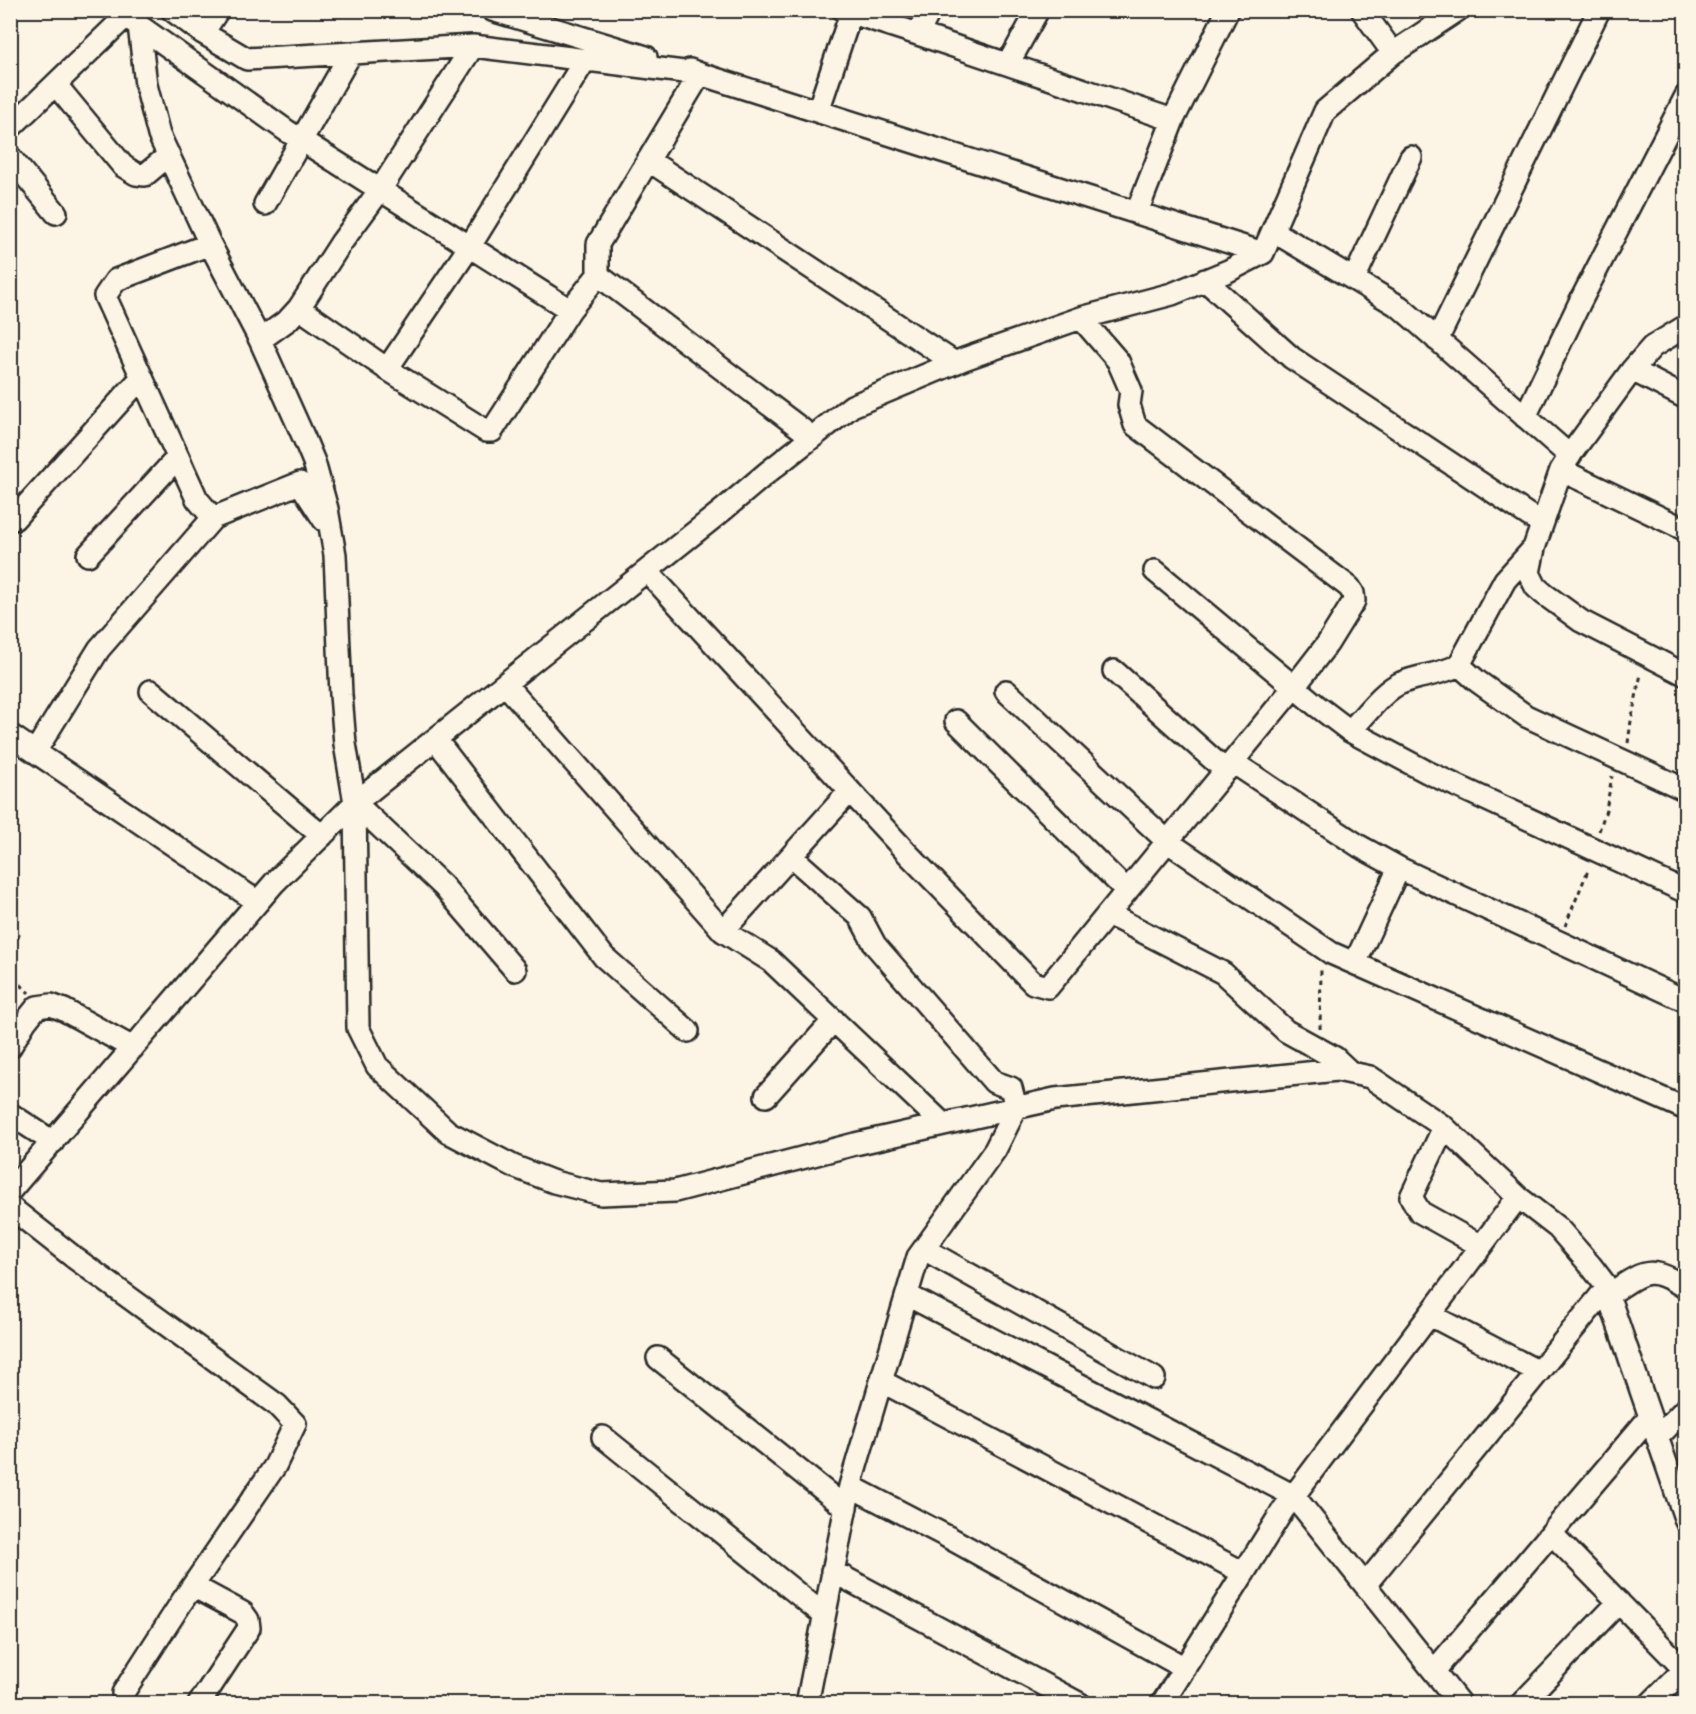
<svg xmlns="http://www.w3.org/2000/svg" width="1696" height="1714" viewBox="0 0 1696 1714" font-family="Mali,sans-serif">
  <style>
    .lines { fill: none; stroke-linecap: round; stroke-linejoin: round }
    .minor-casing { stroke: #2b2b2b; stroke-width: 26 }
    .path { stroke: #2b2b2b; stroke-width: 3; stroke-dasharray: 4.5 4.5; stroke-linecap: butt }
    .minor { stroke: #fcf5e5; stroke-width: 21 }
  </style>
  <rect width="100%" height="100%" fill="#fcf5e5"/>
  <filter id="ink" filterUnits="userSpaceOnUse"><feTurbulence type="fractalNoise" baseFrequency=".0167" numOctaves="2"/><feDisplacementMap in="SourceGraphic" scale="12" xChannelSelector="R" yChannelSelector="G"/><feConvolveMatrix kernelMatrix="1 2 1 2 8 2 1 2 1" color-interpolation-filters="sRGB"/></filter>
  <g filter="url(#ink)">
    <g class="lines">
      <g class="minor-casing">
        <path id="minor" d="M117,10L287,131L570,310
          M172,10L203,33L247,59L473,46L700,74L1263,253
          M492,10L646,57
          M843,10L918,34L1173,120
          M1362,10L1393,53
          M139,25L146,85L159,135L210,244L260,340L304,438L314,462L327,509L335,555L341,695L345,744L355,803L358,1028L377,1066L448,1132L513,1166L554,1182L601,1194L675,1191L855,1144L1055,1099L1337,1070L1370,1077L1444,1127L1518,1197L1558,1228L1591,1266L1604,1283L1686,1521
          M203,33L218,10
          M918,34L930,10
          M1008,64L1038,10
          M56,85L123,166L136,174L145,175L169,155
          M818,111L851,13
          M10,128L125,17
          M10,157L56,213
          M648,160L955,363
          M265,204L351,53
          M1137,212L1173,120L1228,10
          M1273,231L1400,307L1570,456
          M210,244L116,280L105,296L197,499L213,518
          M598,275L812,437
          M1354,279L1411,157
          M1205,280L1292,358L1542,524
          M299,308L387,369L486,431H492L570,310L598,275V244L700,74L690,70
          M1686,326L1652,347L1632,370L1573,451L1561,470L1534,548L1529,573L1536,587L1544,594L1581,621L1686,675
          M260,340L288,320L299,308L341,243L380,190L473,46
          M1437,340L1599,10
          M387,369L470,246L585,60
          M1632,370L1686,398
          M1525,417L1580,302L1686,96
          M1561,470L1686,530
          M14,519L142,377
          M88,555L178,457
          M647,571L908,854L1033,983L1048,987L1294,687L1328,643L1354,601L1353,593L1349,587L1135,425L1129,405L1131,391L1118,361L1081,318
          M1155,571L1317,706L1350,731L1427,772L1686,892
          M1459,665L1477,681L1526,716L1686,790
          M1114,671L1226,771
          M505,684L723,931L771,961L943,1124
          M151,691L322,836
          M1006,691L1168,842L1331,953L1686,1109
          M956,721L1127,891
          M1350,731C1364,717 1383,690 1401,683C1419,675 1441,675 1459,665L1505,580L1534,548
          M10,735L258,902
          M436,740L604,957L688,1031
          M35,752L99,649L213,518L300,483L324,520
          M1234,763L1359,846L1399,868L1686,1001
          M355,803L443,886L515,970
          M791,856L860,917L875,945L994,1082L1011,1088L1016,1108L995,1150L918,1257L850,1486L807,1704
          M1108,914L1223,973L1286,1031L1335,1058L1351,1073
          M723,931L850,791
          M1355,963L1399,868
          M10,1047L25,1022L37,1007L51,1005L64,1010L133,1048
          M766,1096L834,1020
          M10,1114L53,1142
          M1444,1127L1411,1197L1420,1212L1481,1246
          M10,1191L274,883L355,803L723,510L768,472L852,406L964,359L1081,318L1172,294L1228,271L1263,253L1325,111L1393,53L1458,10
          M10,1207L76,1259L277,1405L295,1424L275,1466L183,1600L123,1693
          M924,1249L1154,1378
          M907,1295L1294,1496L1460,1704
          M1608,1295C1643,1273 1647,1263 1686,1288
          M1430,1315L1539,1372
          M658,1358L846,1508
          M881,1381L1244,1573
          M603,1437L824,1615
          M1657,1438L1686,1408
          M850,1486L948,1537L1185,1668
          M1551,1533L1684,1669
          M832,1571L1080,1704
          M1365,1585L1606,1289
          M193,1586L243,1613L248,1620L249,1628L199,1704
          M1434,1671L1650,1417
          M1162,1704L1283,1510L1518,1197
          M1521,1704L1619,1602
          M1650,1704L1686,1668"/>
      </g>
      <path class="path" d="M1628,743L1631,721L1641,674
        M1599,831L1606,810L1612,776
        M1565,926L1589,868
        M10,931L19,935C7,963 8,973 29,993
        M1320,1029L1321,969"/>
      <use href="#minor" class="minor"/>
    </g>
  </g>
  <rect width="1696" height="1714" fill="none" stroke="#fcf5e5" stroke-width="36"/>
  <rect x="18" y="18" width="1660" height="1678" fill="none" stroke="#2b2b2b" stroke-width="2" filter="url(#ink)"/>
</svg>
